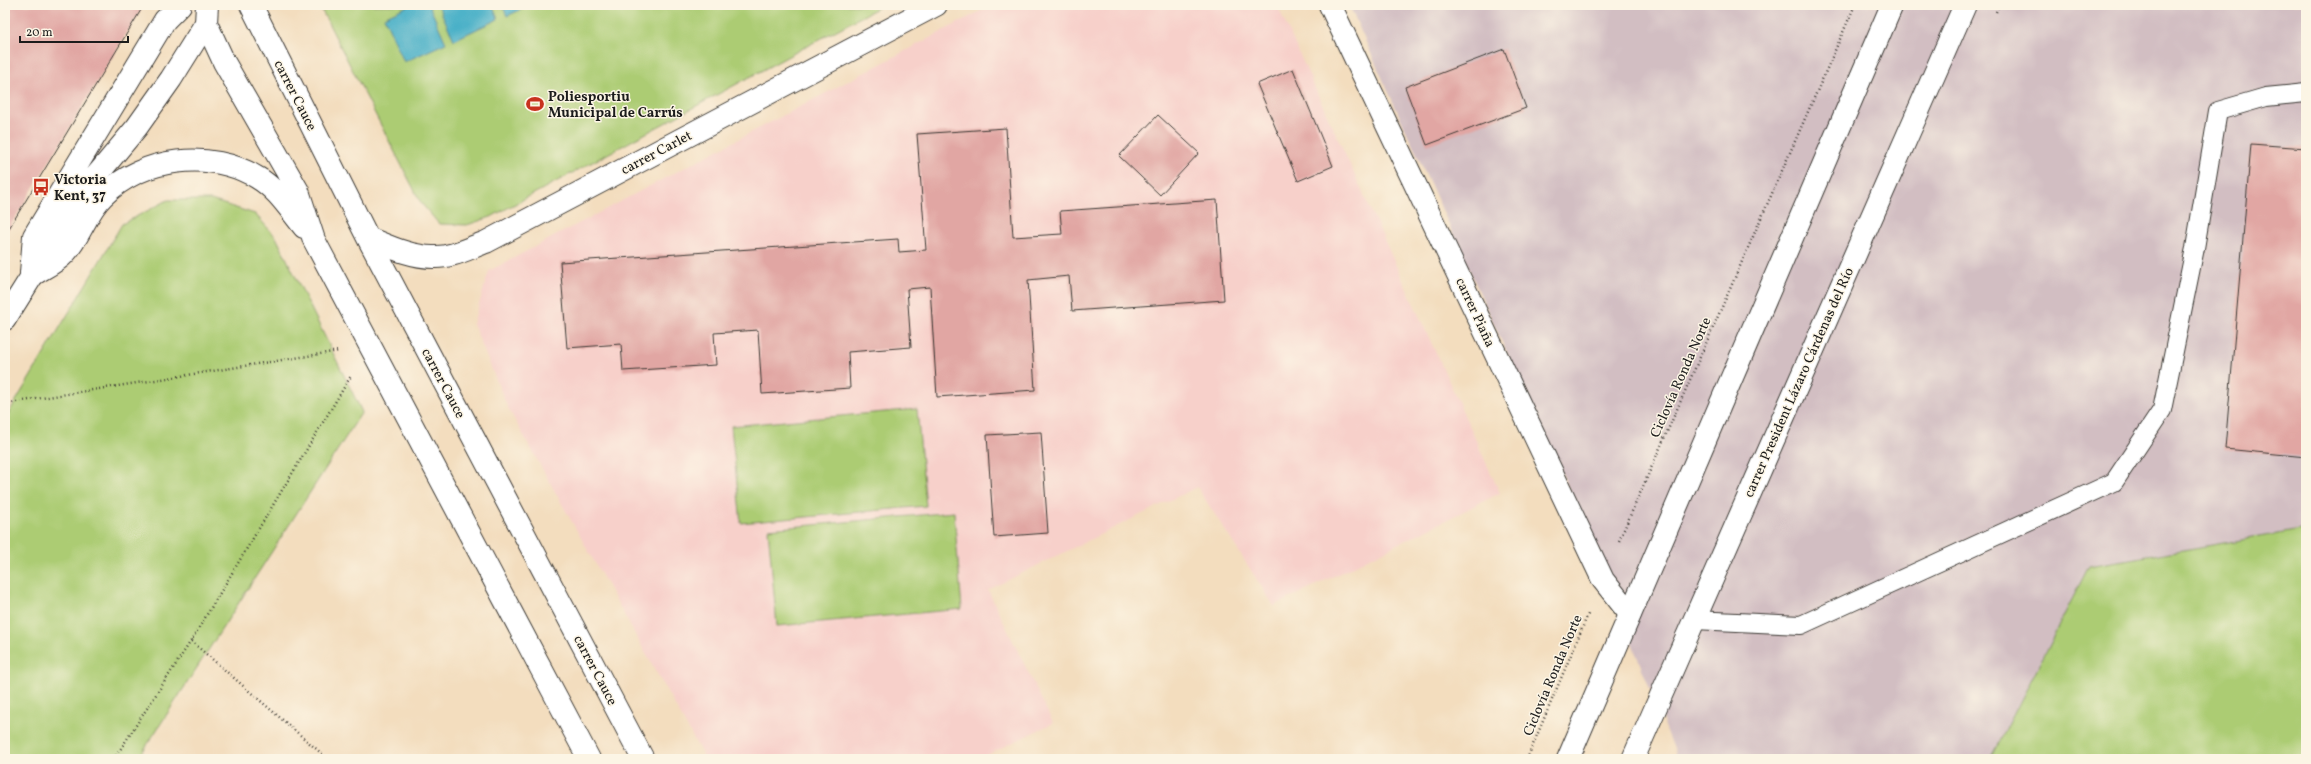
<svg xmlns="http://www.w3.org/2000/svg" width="2311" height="764" viewBox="0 0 2311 764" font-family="Vollkorn,serif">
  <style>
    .built { fill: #f7d0ca }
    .industrial { fill: #d2bec2 }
    .green { fill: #accc73; stroke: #647448 }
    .water { fill: #48b0c8; stroke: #326672 }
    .building { fill: #e1a6a3 }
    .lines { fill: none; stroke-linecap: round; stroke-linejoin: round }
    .lane-casing { stroke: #3c3934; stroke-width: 20 }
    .street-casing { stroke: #3c3934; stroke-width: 24 }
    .secondary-casing { stroke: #3c3934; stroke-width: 24 }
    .primary-casing { stroke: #3c3934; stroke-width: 24 }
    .path { stroke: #3c3934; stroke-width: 2.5; stroke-dasharray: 1 3; stroke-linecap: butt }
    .lane { stroke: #fff; stroke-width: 18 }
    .street { stroke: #fff; stroke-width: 22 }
    .secondary { stroke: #fff; stroke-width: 22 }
    .primary { stroke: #fff; stroke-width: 22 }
    .labels { text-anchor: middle; stroke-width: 3; stroke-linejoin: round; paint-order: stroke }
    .street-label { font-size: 14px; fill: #1c1c1c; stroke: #fcf5e5 }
    .poi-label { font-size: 14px; font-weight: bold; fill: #1c1c1c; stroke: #fcf5e5; text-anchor: start }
  </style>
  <rect width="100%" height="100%" fill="#fcf5e5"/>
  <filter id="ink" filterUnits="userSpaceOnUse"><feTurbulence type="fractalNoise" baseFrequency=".025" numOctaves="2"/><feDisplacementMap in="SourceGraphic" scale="8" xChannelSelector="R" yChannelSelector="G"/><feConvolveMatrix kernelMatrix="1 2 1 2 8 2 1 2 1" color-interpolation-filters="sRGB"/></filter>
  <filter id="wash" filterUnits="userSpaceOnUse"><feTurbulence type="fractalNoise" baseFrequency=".012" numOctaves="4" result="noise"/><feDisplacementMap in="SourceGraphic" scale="16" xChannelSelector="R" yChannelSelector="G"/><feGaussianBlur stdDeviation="0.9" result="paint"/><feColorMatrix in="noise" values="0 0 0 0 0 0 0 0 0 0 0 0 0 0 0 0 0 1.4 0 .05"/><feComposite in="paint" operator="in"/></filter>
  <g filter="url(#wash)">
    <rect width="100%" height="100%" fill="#f3ddbe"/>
    <path class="built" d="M992,5H1277L1500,493L1274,606L1197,487L988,590L1053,723L979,759H705L507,406L473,324L489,271Z"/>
    <path class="industrial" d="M1349,5H2306V529L2089,566L1991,759H1678L1582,518Z"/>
    <path class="green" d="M319,5H883L491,217L467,225L439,224L421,203Z
      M168,200H211L255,214L276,237L362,412L138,759H5V419L122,224Z
      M917,409L926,506L741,523L731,426Z
      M954,512L962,609L777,626L768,529Z
      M2306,529V759H1991L2089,566Z"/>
    <path class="water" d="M410,5H429L446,43L404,62L384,17Z
      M438,5H492L498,19L454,40Z
      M502,5H531L507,16Z"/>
    <g id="blocks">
      <path class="building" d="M5,5H144L5,235Z
        M1504,49L1526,108L1427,145L1405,87Z
        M1293,69L1333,166L1298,181L1257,84Z
        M1158,115L1199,153L1160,195L1119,156Z
        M1006,128L1013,237L1062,234L1060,211L1217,200L1224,300L1072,311L1069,276L1028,280L1035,390L937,397L930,287L907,289L911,347L848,352L850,388L762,394L758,330L714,333L716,365L623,371L621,344L567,348L560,262L898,239L899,252L926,250L917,134Z
        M2251,144L2306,148V457L2225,449Z
        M1041,432L1048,533L994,537L987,435Z"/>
    </g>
  </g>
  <g filter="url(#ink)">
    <use href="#blocks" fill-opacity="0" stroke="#3c3934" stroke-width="1"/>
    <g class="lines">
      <g class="lane-casing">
        <path id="lane" d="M1694,620L1801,625L2114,482L2162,410L2195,248L2218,111L2266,97L2306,93"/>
      </g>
      <g class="street-casing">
        <path id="street" d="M251,5L368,238L643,759
          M1330,5L1603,580L1630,614
          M206,23L224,62L298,191L314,240L589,759
          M368,238C388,246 411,257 433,257C451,258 469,248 486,242L936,5
          M31,276C41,269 56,263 64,254C80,238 86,212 103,196C142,157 211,149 258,178C277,189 290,210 304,227"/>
      </g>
      <g class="secondary-casing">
        <path id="secondary" d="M31,273L34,236L165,20L180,5
          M5,319L91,182L137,127L171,79L206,23L207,5"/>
      </g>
      <g class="primary-casing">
        <path id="primary" d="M1568,759L1892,5
          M1633,759L1965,5"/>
      </g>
      <path class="path" d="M1996,12L1999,5
        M5,400L10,403L339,351
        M1619,541L1855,5
        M191,641L328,759
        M114,759L191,641L351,376
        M1527,759L1589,612"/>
      <use href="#lane" class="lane"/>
      <use href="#street" class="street"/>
      <use href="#secondary" class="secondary"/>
      <use href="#primary" class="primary"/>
    </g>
  </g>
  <defs>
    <g id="stadium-bare" transform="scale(1.38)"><path d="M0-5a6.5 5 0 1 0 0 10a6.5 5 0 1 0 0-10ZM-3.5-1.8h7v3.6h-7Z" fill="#c8321e" stroke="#fcf5e5" stroke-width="2.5" paint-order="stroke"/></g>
    <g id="bus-bare" transform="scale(1.38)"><path d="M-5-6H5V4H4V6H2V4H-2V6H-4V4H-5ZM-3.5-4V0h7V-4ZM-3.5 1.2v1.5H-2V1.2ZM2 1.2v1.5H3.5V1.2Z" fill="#c8321e" stroke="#fcf5e5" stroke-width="2.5" paint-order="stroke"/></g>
  </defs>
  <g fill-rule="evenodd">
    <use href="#stadium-bare" x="535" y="104"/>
    <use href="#bus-bare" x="41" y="187"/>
  </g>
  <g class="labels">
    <g class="street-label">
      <text transform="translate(296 95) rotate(63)" y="5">carrer Cauce</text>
      <text transform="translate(656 152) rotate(-28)" y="5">carrer Carlet</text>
      <text transform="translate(1476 312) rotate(65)" y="5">carrer Piaña</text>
      <text transform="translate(1680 377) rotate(-66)" y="5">Ciclovía Ronda Norte</text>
      <text transform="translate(1798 382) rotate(-66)" y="5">carrer President Lázaro Cárdenas del Río</text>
      <text transform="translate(444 383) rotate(62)" y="5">carrer Cauce</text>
      <text transform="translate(596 670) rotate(62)" y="5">carrer Cauce</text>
      <text transform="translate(1552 675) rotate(-67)" y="5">Ciclovía Ronda Norte</text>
    </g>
    <g class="poi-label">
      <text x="548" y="101">Poliesportiu<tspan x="548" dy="16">Municipal de Carrús</tspan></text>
      <text x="54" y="184">Victoria<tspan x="54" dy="16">Kent, 37</tspan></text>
    </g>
  </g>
  <rect width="2311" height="764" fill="none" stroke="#fcf5e5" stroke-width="20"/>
  <path d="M20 36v6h108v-6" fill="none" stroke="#1c1c1c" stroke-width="2"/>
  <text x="26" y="36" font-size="12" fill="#1c1c1c" stroke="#fcf5e5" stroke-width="3" paint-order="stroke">20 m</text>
</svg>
